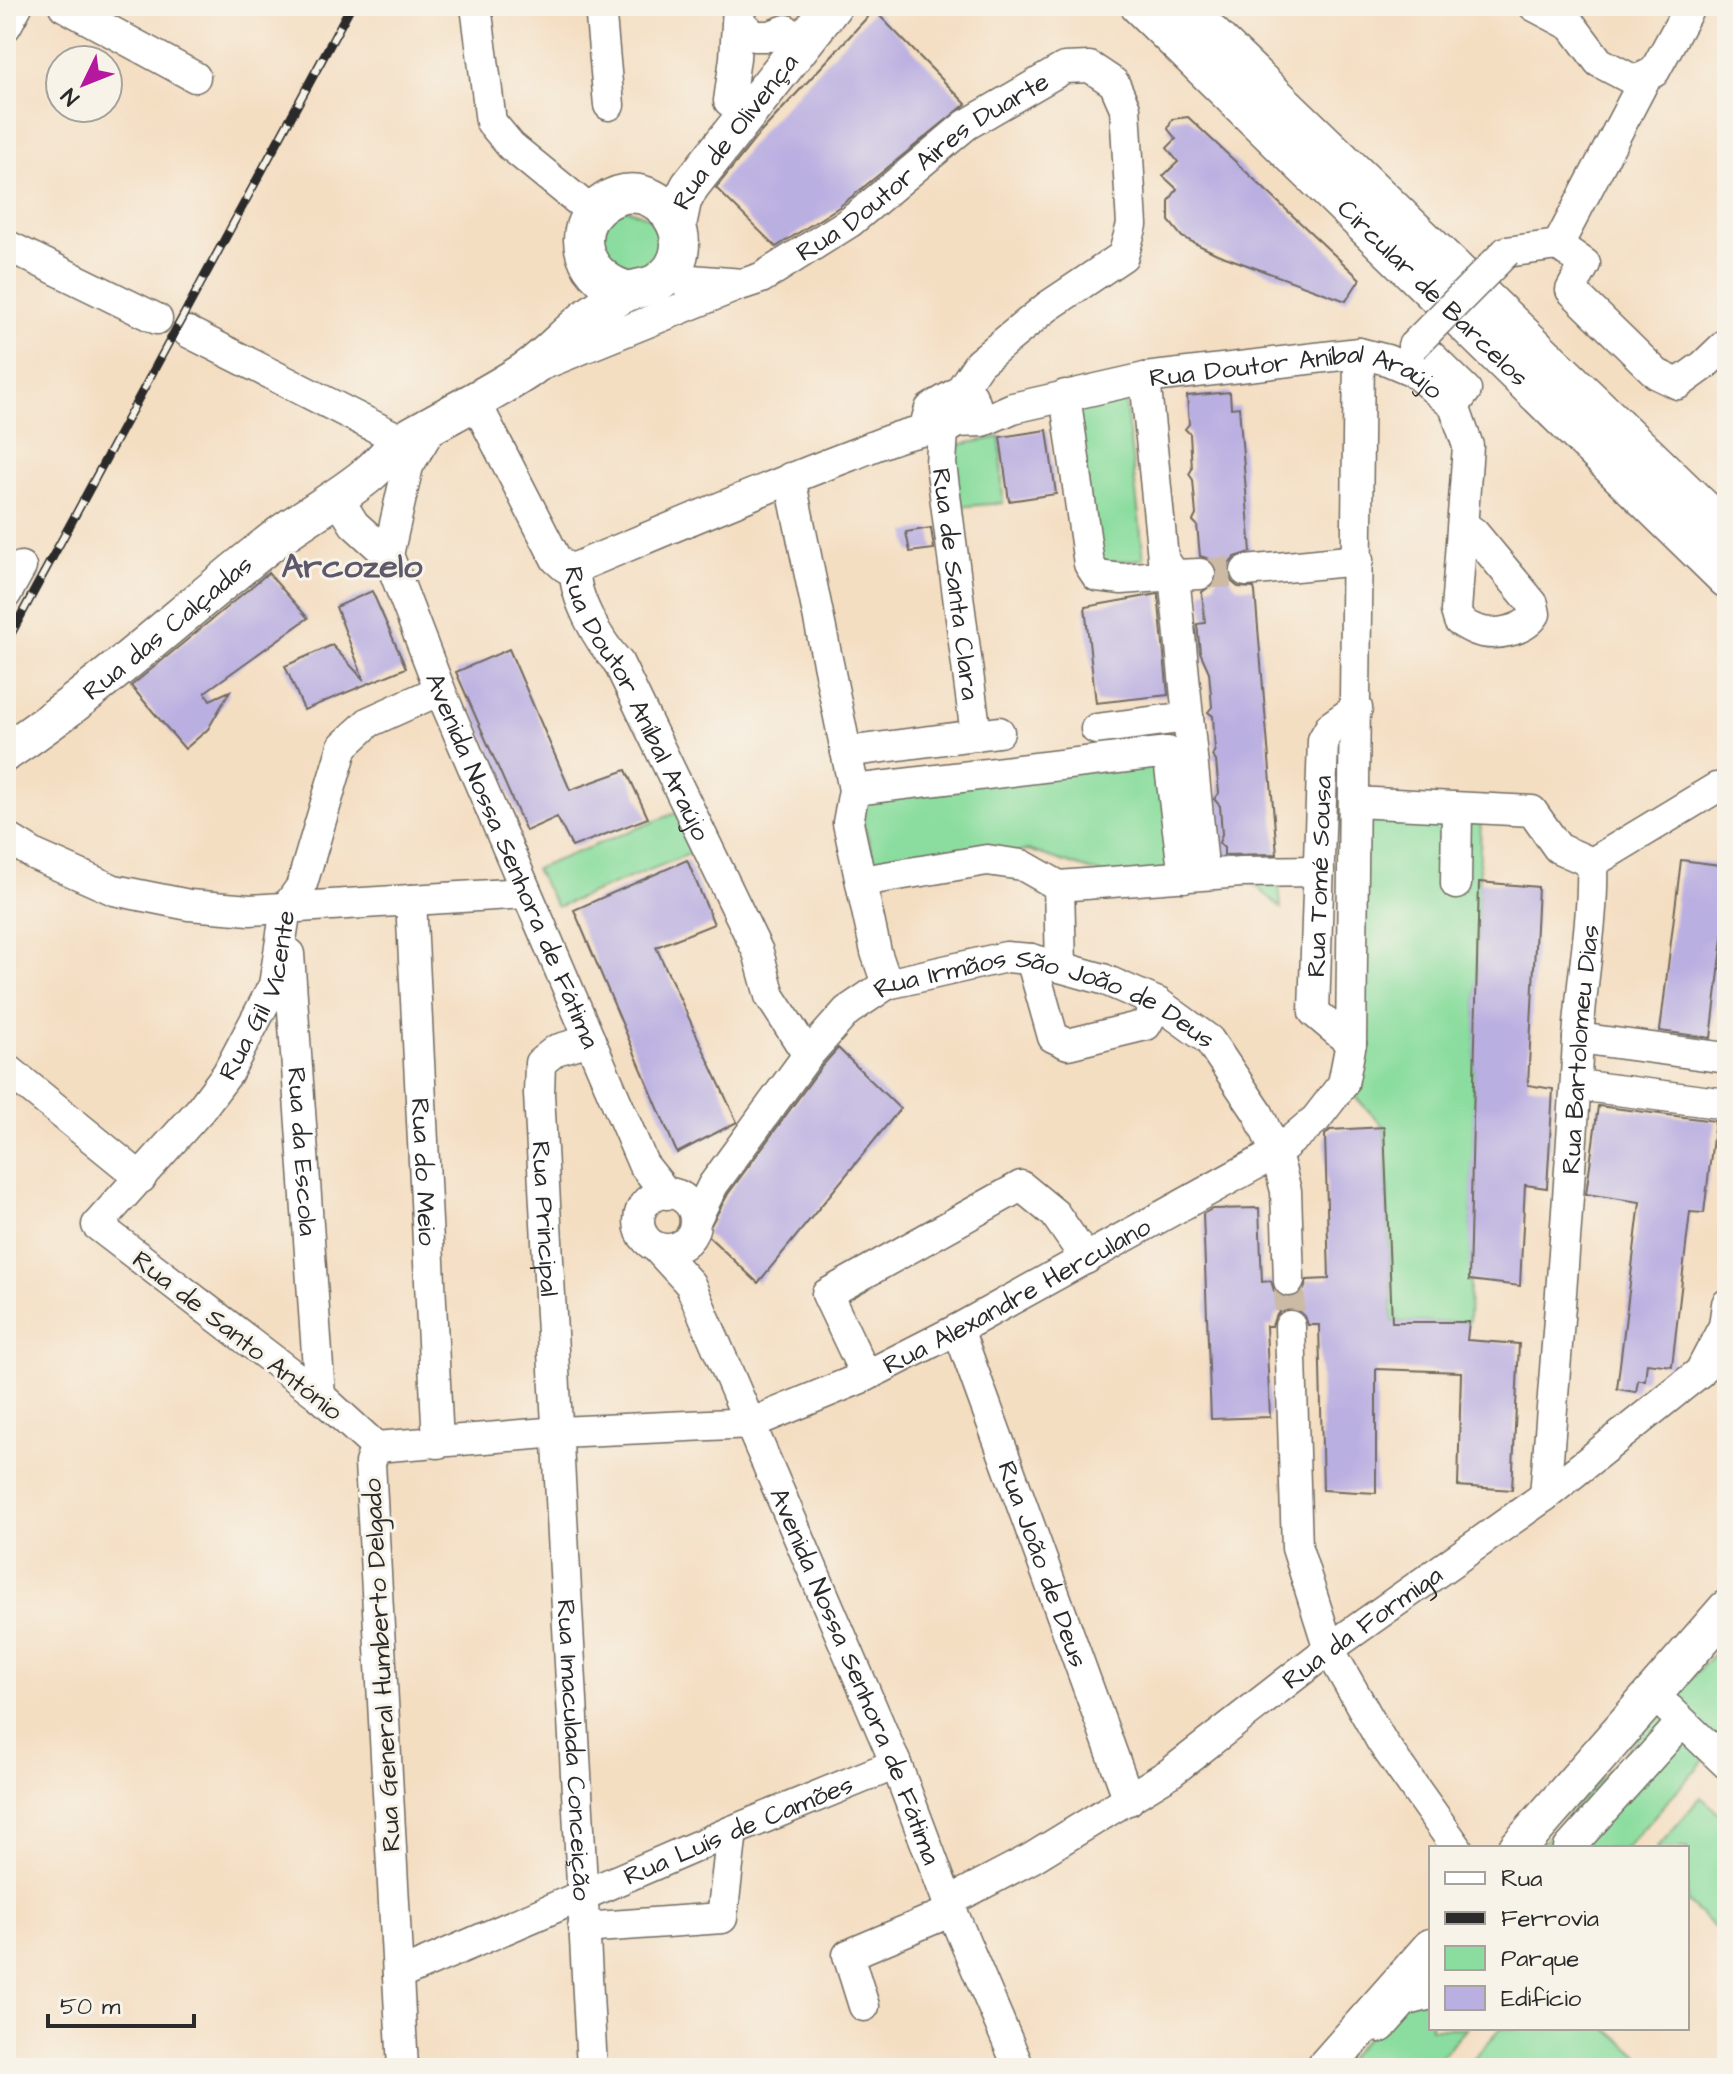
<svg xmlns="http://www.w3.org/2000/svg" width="1733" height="2074" viewBox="0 0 1733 2074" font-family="'Architects Daughter',sans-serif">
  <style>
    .green { fill: #8add9e; stroke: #5a8464; stroke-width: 2 }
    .building { fill: #baafe1 }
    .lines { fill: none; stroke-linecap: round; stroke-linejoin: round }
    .minor-tunnel { stroke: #ccbaa4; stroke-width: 30; stroke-dasharray: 30 15; stroke-linecap: butt }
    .minor-casing { stroke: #716a60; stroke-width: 33 }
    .major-casing { stroke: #716a60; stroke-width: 41 }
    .minor { stroke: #fff; stroke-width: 30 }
    .major { stroke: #fff; stroke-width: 38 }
    .rail-casing { stroke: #2b2b2b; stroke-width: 9 }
    .rail { stroke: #f7f3e8; stroke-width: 6; stroke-dasharray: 18; stroke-linecap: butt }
    .minor-bridge-casing { stroke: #716a60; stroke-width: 33; stroke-linecap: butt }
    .minor-bridge { stroke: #fff; stroke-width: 30 }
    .labels { text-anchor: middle; stroke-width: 6; stroke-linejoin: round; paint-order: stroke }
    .street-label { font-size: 26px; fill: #2b2b2b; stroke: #f7f3e8 }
    .district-label { font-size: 34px; font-weight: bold; fill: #5d596b; stroke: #f7f3e8 }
  </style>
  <rect width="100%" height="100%" fill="#f7f3e8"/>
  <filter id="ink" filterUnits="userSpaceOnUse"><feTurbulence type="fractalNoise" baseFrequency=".0125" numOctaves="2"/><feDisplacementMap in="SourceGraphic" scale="16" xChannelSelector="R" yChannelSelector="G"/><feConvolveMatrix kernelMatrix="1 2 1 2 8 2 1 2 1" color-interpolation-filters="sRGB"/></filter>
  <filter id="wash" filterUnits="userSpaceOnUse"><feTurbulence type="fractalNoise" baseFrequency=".006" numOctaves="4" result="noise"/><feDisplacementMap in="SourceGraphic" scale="32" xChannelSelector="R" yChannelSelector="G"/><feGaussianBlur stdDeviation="1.8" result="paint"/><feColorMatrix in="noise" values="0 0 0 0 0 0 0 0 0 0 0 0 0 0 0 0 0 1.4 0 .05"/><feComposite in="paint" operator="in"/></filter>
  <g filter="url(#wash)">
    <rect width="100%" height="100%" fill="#f4dec2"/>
    <path class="green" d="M624,208L656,220L663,252L641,276L609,271L597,228Z
      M1123,384L1144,559L1089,564L1065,395Z
      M1000,437L1003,503L956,507L952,446Z
      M1174,751L1188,854L1277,856L1281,908L1241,873L1124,881L1028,850L987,860L879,878L854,790Z
      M1361,806L1481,809L1469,1322H1392L1384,1127L1343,1084Z
      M678,812L692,853L557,907L535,869Z
      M1727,1639V1734L1626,1848H1538Z
      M1701,1797L1727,1820V1921L1718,1931L1687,1902V1848H1657Z
      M1431,1966V2028H1467L1431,2068H1339Z
      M1501,2028H1607L1644,2060L1633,2068H1468L1467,2066Z"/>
    <g id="blocks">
      <path class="building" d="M874,10L966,104L839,207L776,247L716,188L760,133Z
        M1188,117L1360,279L1346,301L1217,254L1182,237L1169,221V201L1177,189L1163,176L1178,162L1167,148L1176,139L1168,129L1172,119Z
        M1230,392L1231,408L1239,407L1251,552L1235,557L1229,564L1228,574L1232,582L1238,587L1254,588L1255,592L1277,854L1224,855V848L1219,843L1222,834L1220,806L1214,799L1219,793L1216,761L1212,756L1215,750L1213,716L1208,712L1212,707L1209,672L1200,652L1197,624L1205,623L1202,592L1215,583L1218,573L1215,564L1209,559L1200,556L1197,525L1193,521L1196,515L1193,480L1189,474L1192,469L1190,434L1185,429L1189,424L1187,396Z
        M1047,430L1056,494L1009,501L1000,437Z
        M931,528L934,549L910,552L906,532Z
        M268,573L308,618L205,692L210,700L230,691L208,729L185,749L131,686Z
        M372,591L406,668L304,710L285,666L332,645L364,680L336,607Z
        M1158,594L1168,695L1096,703L1085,607Z
        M509,649L570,790L626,770L648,818L572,847L557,817L526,831L456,672Z
        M687,860L714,924L656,947L737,1122L677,1153L574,910Z
        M1681,860L1727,866V905L1711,1038L1660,1031Z
        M1479,882L1538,887L1528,1085L1553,1089L1547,1188L1525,1185L1520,1286L1469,1280Z
        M838,1048L900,1109L758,1283L706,1234L728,1194L822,1066Z
        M1598,1106L1715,1121L1704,1213L1690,1212L1672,1366L1647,1363L1645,1380H1638L1636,1392L1617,1389L1640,1202L1586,1194Z
        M1384,1127L1392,1322H1469L1467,1340L1519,1344L1512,1490L1458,1486L1461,1372L1376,1369V1493L1323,1490L1319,1325H1308L1305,1316L1298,1310L1290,1308L1281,1310L1275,1317L1272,1326H1266L1270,1417L1211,1419L1203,1214L1212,1209L1259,1208L1262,1282L1271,1281L1274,1291L1281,1297L1289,1299L1298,1297L1304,1290L1307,1280L1329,1279L1325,1135L1330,1130Z"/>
    </g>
  </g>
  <g filter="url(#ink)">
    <use href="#blocks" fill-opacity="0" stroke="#716a60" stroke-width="2"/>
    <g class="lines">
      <path class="minor-tunnel" d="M1200,574L1246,571
        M1289,1281L1290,1326"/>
      <g class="minor-casing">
        <g id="minor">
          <path d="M64,6L195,77"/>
          <path d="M476,6L491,122L511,146L593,213"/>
          <path d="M600,6L609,105"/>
          <path d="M1534,6L1572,26L1599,62L1635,81L1654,72L1690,6"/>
          <path d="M738,20L754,36H770L786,30"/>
          <path d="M6,26L17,6"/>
          <path d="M729,101L735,58L738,6"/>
          <path d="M6,245L157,319"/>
          <path d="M1558,245L1646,77"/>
          <path d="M1506,252L1558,245L1585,264L1571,290L1657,374L1678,384L1703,366L1727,343"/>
          <path id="s1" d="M665,278L743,284L761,278L850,222L966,125L1064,68L1090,67L1114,83L1125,108L1132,225L1123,256L1047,307L979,363L960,391"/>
          <path d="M188,332L403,441"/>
          <path d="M1413,346L1431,356L1466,390L1454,406"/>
          <path d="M539,366L739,285"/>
          <path d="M1065,395L1089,564L1097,576L1122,579L1174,575L1163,558L1145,378"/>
          <path d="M474,399L556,559L565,567L575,568"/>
          <path id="s2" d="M957,422L983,421L1013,408L1145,378L1359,353L1387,360L1413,371L1454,406L1468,446L1456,611L1459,621C1464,624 1470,628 1476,630C1494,637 1525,631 1535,614L1533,604L1474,533L1463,525"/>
          <path id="s3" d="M943,431L941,464L976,735"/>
          <path d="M790,478L854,790L848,823L876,952L887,984"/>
          <path id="s4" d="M345,489L344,508L354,524L388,555L440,690L643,1164L667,1194"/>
          <path d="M388,555L408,466L432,426"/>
          <path id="s5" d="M575,568C573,596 599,642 618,662L758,952L770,996L808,1055"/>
          <path d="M575,568C666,530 757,491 849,456C873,447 918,425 943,431L973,413L975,403L970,393L960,391L930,409L927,419L932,429"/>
          <path d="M1246,571L1358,560"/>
          <path d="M6,594L21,567"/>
          <path d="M1188,717L1202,856"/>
          <path d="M1096,729L1188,717L1174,575L1200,574"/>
          <path d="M846,752L999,732"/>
          <path d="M854,790L1168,752L1184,877"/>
          <path d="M1355,802L1532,811L1558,848L1592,863"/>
          <path d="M6,837L35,855L114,890L189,905L250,910L525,893"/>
          <path d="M1592,863L1716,788L1727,789"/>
          <path d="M862,881L987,860L1022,865L1059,886L1241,872L1319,871"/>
          <path d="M1456,884L1457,808"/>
          <path d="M1059,886L1061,967"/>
          <path id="s6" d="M411,900L438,1443"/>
          <path id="s7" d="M289,954L320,1396"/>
          <path d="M1031,959L1053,1037L1068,1044L1146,1025L1158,1003"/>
          <path d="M1578,1038L1727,1058"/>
          <path id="s8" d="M590,1040L556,1050L540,1063L539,1094L592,2068"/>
          <path id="s9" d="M1351,1043L1314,1012L1323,740L1331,726L1357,708"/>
          <path d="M6,1068L141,1178"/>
          <path d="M1577,1085L1727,1104"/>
          <circle cx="667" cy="1221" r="28"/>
          <path id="s10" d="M695,1221L713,1185L808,1055L847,1011L887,984L1006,957L1031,959L1103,979L1158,1003L1209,1040L1258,1113L1276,1153L1286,1191L1289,1281"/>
          <path id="s11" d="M656,1247L690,1284L896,1764L948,1902L1019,2068"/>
          <path d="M1290,1326L1297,1548L1329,1649L1382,1742L1457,1848"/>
          <path id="s12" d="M958,1329L1129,1800"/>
          <path d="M866,1376L827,1294L1021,1186L1055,1214L1086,1259"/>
          <path id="s13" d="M376,1447L320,1396L97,1225L200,1110L227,1074L274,985L286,908L301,887L343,746L369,722L440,690"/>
          <path id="s14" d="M1545,1496C1557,1344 1570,1192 1578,1040C1581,980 1594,922 1592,863"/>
          <path d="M1669,1709L1727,1764"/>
          <path d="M1569,1848L1682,1722"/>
          <path id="s15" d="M948,1902L1032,1858L1170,1773L1329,1649L1545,1496L1700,1372L1724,1326L1727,1304"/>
          <path d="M583,1928L722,1918L732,1831"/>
          <path id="s16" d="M398,1975L732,1831L896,1764"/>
          <path d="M864,2006L848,1955L952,1911"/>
          <path d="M1381,2027L1404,2001L1431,1994"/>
          <path id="s17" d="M403,2068L370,1463L376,1447L559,1432L752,1423L866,1376L958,1329L1276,1153L1316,1119L1343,1084L1351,1043L1359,353"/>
        </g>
      </g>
      <g class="major-casing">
        <g id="major">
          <path id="s18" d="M1140,6L1727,579"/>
          <path d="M1182,6L1727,532"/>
          <path id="s19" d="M677,225L682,201L690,186L832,6"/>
          <path id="s20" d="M6,752C103,688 186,608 278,537C308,514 344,496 372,471C383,461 391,450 403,441C442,418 486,397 524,372C549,356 569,330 594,313C604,306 618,295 630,291C640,287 649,288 658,282C711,248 658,167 605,202C564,229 585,282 630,291"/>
          <path d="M1518,1848L1727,1609"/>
          <path d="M1325,2068L1431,1948"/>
        </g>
      </g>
      <use href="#minor" class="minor"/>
      <use href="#major" class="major"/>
      <g class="rail-casing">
        <path id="rail" d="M6,643L351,6"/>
      </g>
      <use href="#rail" class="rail"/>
      <g class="minor-bridge-casing">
        <path id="minor-bridge" d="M1413,346L1506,252"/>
      </g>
      <use href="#minor-bridge" class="minor-bridge"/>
    </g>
  </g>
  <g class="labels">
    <g class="street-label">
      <text dy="9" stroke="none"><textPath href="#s19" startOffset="112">Rua de Olivença</textPath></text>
      <text dy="9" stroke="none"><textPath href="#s1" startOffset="294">Rua Doutor Aires Duarte</textPath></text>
      <text dy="9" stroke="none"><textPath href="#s18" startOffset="410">Circular de Barcelos</textPath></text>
      <text dy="9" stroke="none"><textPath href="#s2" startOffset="350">Rua Doutor Aníbal Araújo</textPath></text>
      <text dy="9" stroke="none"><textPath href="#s3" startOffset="154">Rua de Santa Clara</textPath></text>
      <text dy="9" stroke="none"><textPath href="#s20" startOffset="204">Rua das Calçadas</textPath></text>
      <text dy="9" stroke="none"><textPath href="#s5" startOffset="150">Rua Doutor Aníbal Araújo</textPath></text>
      <text dy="9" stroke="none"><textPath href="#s4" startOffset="414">Avenida Nossa Senhora de Fátima</textPath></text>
      <text dy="9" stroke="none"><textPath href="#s9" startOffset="184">Rua Tomé Sousa</textPath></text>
      <text dy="9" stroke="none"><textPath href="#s13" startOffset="642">Rua Gil Vicente</textPath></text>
      <text dy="9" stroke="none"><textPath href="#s10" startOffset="476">Rua Irmãos São João de Deus</textPath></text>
      <text dy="9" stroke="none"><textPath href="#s14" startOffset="448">Rua Bartolomeu Dias</textPath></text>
      <text dy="9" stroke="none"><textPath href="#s7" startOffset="198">Rua da Escola</textPath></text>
      <text dy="9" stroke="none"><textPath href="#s6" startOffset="272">Rua do Meio</textPath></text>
      <text dy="9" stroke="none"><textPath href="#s8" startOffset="212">Rua Principal</textPath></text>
      <text dy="9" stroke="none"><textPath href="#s17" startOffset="1294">Rua Alexandre Herculano</textPath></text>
      <text transform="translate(238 1335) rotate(38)" y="9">Rua de Santo António</text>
      <text dy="9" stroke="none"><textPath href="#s12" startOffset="250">Rua João de Deus</textPath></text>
      <text dy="9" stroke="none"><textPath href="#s15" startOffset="498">Rua da Formiga</textPath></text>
      <text transform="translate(381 1665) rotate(-93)" y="9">Rua General Humberto Delgado</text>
      <text dy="9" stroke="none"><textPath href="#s11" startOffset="476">Avenida Nossa Senhora de Fátima</textPath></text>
      <text dy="9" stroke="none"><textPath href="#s8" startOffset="744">Rua Imaculada Conceição</textPath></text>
      <text dy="9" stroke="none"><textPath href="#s16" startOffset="370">Rua Luís de Camões</textPath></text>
    </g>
    <g class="district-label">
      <text x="352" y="577">Arcozelo</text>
    </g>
  </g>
  <rect width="1733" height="2074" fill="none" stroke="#f7f3e8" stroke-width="32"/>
  <rect x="1429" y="1846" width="260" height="184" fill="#f7f3e8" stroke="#a5a39c" stroke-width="2"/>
  <rect x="1445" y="1872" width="40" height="12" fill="#ffffff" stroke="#a5a39c" stroke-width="2"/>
  <text x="1501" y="1886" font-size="24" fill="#2b2b2b">Rua</text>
  <rect x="1445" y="1912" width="40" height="12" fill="#2b2b2b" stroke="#a5a39c" stroke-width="2"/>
  <text x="1501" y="1926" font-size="24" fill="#2b2b2b">Ferrovia</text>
  <rect x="1445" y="1946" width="40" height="24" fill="#8add9e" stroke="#a5a39c" stroke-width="2"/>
  <text x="1501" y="1966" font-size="24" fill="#2b2b2b">Parque</text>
  <rect x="1445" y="1986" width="40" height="24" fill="#baafe1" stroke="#a5a39c" stroke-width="2"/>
  <text x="1501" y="2006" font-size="24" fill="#2b2b2b">Edifício</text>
  <g transform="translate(84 84) rotate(227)"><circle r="38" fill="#f7f3e8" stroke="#a5a39c" stroke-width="2"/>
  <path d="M0-6L14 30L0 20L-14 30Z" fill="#b5179e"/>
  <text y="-12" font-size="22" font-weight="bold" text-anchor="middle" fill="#2b2b2b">N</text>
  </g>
  <path d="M48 2014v12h146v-12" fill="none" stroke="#2b2b2b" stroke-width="4"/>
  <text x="60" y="2014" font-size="24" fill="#2b2b2b" stroke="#f7f3e8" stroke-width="6" paint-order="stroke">50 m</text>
</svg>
